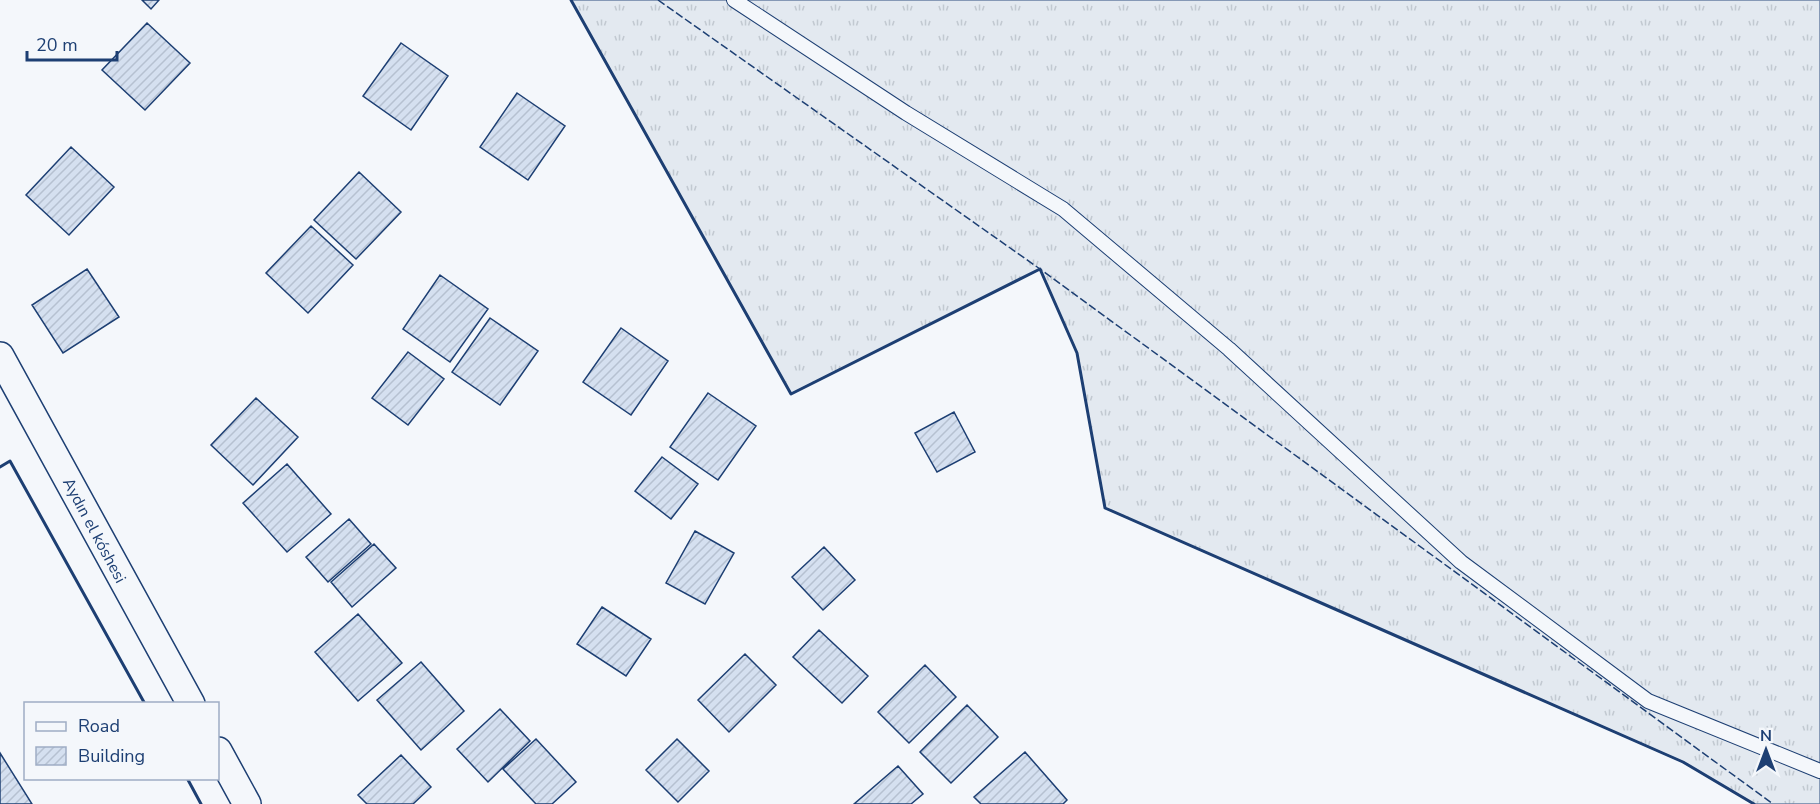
<svg xmlns="http://www.w3.org/2000/svg" width="1820" height="804" viewBox="0 0 1820 804" font-family="'Nunito Sans',sans-serif">
  <style>
    .grass { fill: url(#grass-tufts); stroke: #687fa3; stroke-width: 1.5 }
    .building { fill: url(#building-hatch); stroke: #1d3f73; stroke-width: 1.5 }
    .lines { fill: none; stroke-linecap: round; stroke-linejoin: round }
    .lane-casing { stroke: #1d3f73; stroke-width: 16 }
    .street-casing { stroke: #1d3f73; stroke-width: 30 }
    .lane { stroke: #f4f7fb; stroke-width: 14 }
    .street { stroke: #f4f7fb; stroke-width: 27 }
    .fence { stroke: #1d3f73; stroke-width: 1.5; stroke-dasharray: 8 3; stroke-linecap: butt }
    .wall { stroke: #1d3f73; stroke-width: 3 }
    .labels { text-anchor: middle; stroke-width: 4.5; stroke-linejoin: round; paint-order: stroke }
    .street-label { font-size: 16px; fill: #1d3f73; stroke: #f4f7fb }
  </style>
  <defs>
    <pattern id="grass-tufts" width="24" height="20" patternUnits="userSpaceOnUse" patternTransform="scale(1.5)"><rect width="24" height="20" fill="#e3e9f0"/><path d="M3 7l-1-3M5 7V3M7 7l1-3M15 17l-1-3M17 17v-4M19 17l1-3" fill="none" stroke="#c2c9d1"/></pattern>
    <pattern id="building-hatch" width="6" height="6" patternUnits="userSpaceOnUse" patternTransform="scale(1.5)"><rect width="6" height="6" fill="#d5e0f0"/><path d="M-1 1l2-2M0 6l6-6M5 7l2-2" fill="none" stroke="#b6c1d1"/></pattern>
  </defs>
  <rect width="100%" height="100%" fill="#f4f7fb"/>
  <path class="grass" d="M571,0H1820V804H1754L1683,762L1105,508L1077,353L1040,269L791,394Z"/>
  <path class="building" d="M142,0H159L151,9Z
    M147,23L190,63L145,110L102,70Z
    M401,43L448,76L411,130L363,96Z
    M517,93L565,126L528,180L480,147Z
    M71,147L114,187L69,235L26,195Z
    M359,172L401,212L356,259L314,220Z
    M311,226L353,265L308,313L266,273Z
    M87,269L119,317L63,353L32,305Z
    M440,275L488,309L450,362L403,329Z
    M490,318L538,351L500,405L452,372Z
    M621,328L668,361L631,415L583,382Z
    M408,352L444,379L408,425L372,398Z
    M708,393L756,426L718,480L670,447Z
    M256,398L298,437L253,485L211,445Z
    M954,412L975,452L937,472L915,433Z
    M662,457L698,484L671,519L635,491Z
    M287,464L331,514L287,552L243,503Z
    M349,519L371,544L328,582L306,557Z
    M695,531L734,553L705,604L666,583Z
    M374,544L396,568L352,607L331,582Z
    M824,547L855,580L823,610L792,577Z
    M602,607L651,639L626,676L577,644Z
    M358,614L402,663L358,701L315,652Z
    M819,630L868,676L842,703L793,657Z
    M745,654L776,685L729,732L698,700Z
    M421,662L464,711L421,750L377,700Z
    M925,665L956,697L909,743L878,712Z
    M967,705L998,737L951,783L920,752Z
    M500,709L530,741L488,782L457,749Z
    M536,739L576,782L552,804H536L503,769Z
    M677,739L709,771L678,802L646,770Z
    M1025,752L1067,800L1063,804H981L974,797Z
    M0,753L32,804H0Z
    M401,755L431,787L413,804H367L358,795Z
    M898,766L923,794L911,804H854Z"/>
  <g class="lines">
    <g class="lane-casing">
      <path id="lane" d="M734,0L906,113L1063,209L1229,349L1461,562L1648,701L1820,771"/>
    </g>
    <g class="street-casing">
      <path id="street" d="M0,356L191,704
        M218,751L247,804"/>
    </g>
    <use href="#lane" class="lane"/>
    <use href="#street" class="street"/>
    <path class="fence" d="M658,0L1040,269L1773,804"/>
    <path class="wall" d="M571,0L791,394L1040,269L1077,353L1105,508L1683,762L1754,804
      M0,467L10,461L145,704
      M187,778L201,804"/>
  </g>
  <g class="labels">
    <g class="street-label">
      <text transform="translate(95 530) rotate(62)" y="6">Aydın el kóshesi</text>
    </g>
  </g>
  <rect x="24" y="702" width="195" height="78" fill="#f4f7fb" stroke="#9eadc5" stroke-width="1.5"/>
  <rect x="36" y="722" width="30" height="9" fill="#f4f7fb" stroke="#9eadc5" stroke-width="1.5"/>
  <text x="78" y="732" font-size="18" fill="#1d3f73">Road</text>
  <rect x="36" y="747" width="30" height="18" fill="url(#building-hatch)" stroke="#9eadc5" stroke-width="1.5"/>
  <text x="78" y="762" font-size="18" fill="#1d3f73">Building</text>
  <g transform="translate(1766 750)" stroke="#f4f7fb" stroke-width="4.5" paint-order="stroke">
  <path d="M0-4.5L10 22L0 15L-10 22Z" fill="#1d3f73"/>
  <text y="-9" font-size="16" font-weight="bold" text-anchor="middle" fill="#1d3f73">N</text>
  </g>
  <path d="M27 51v9h90v-9" fill="none" stroke="#1d3f73" stroke-width="3"/>
  <text x="36" y="51" font-size="18" fill="#1d3f73" stroke="#f4f7fb" stroke-width="4.5" paint-order="stroke">20 m</text>
</svg>
